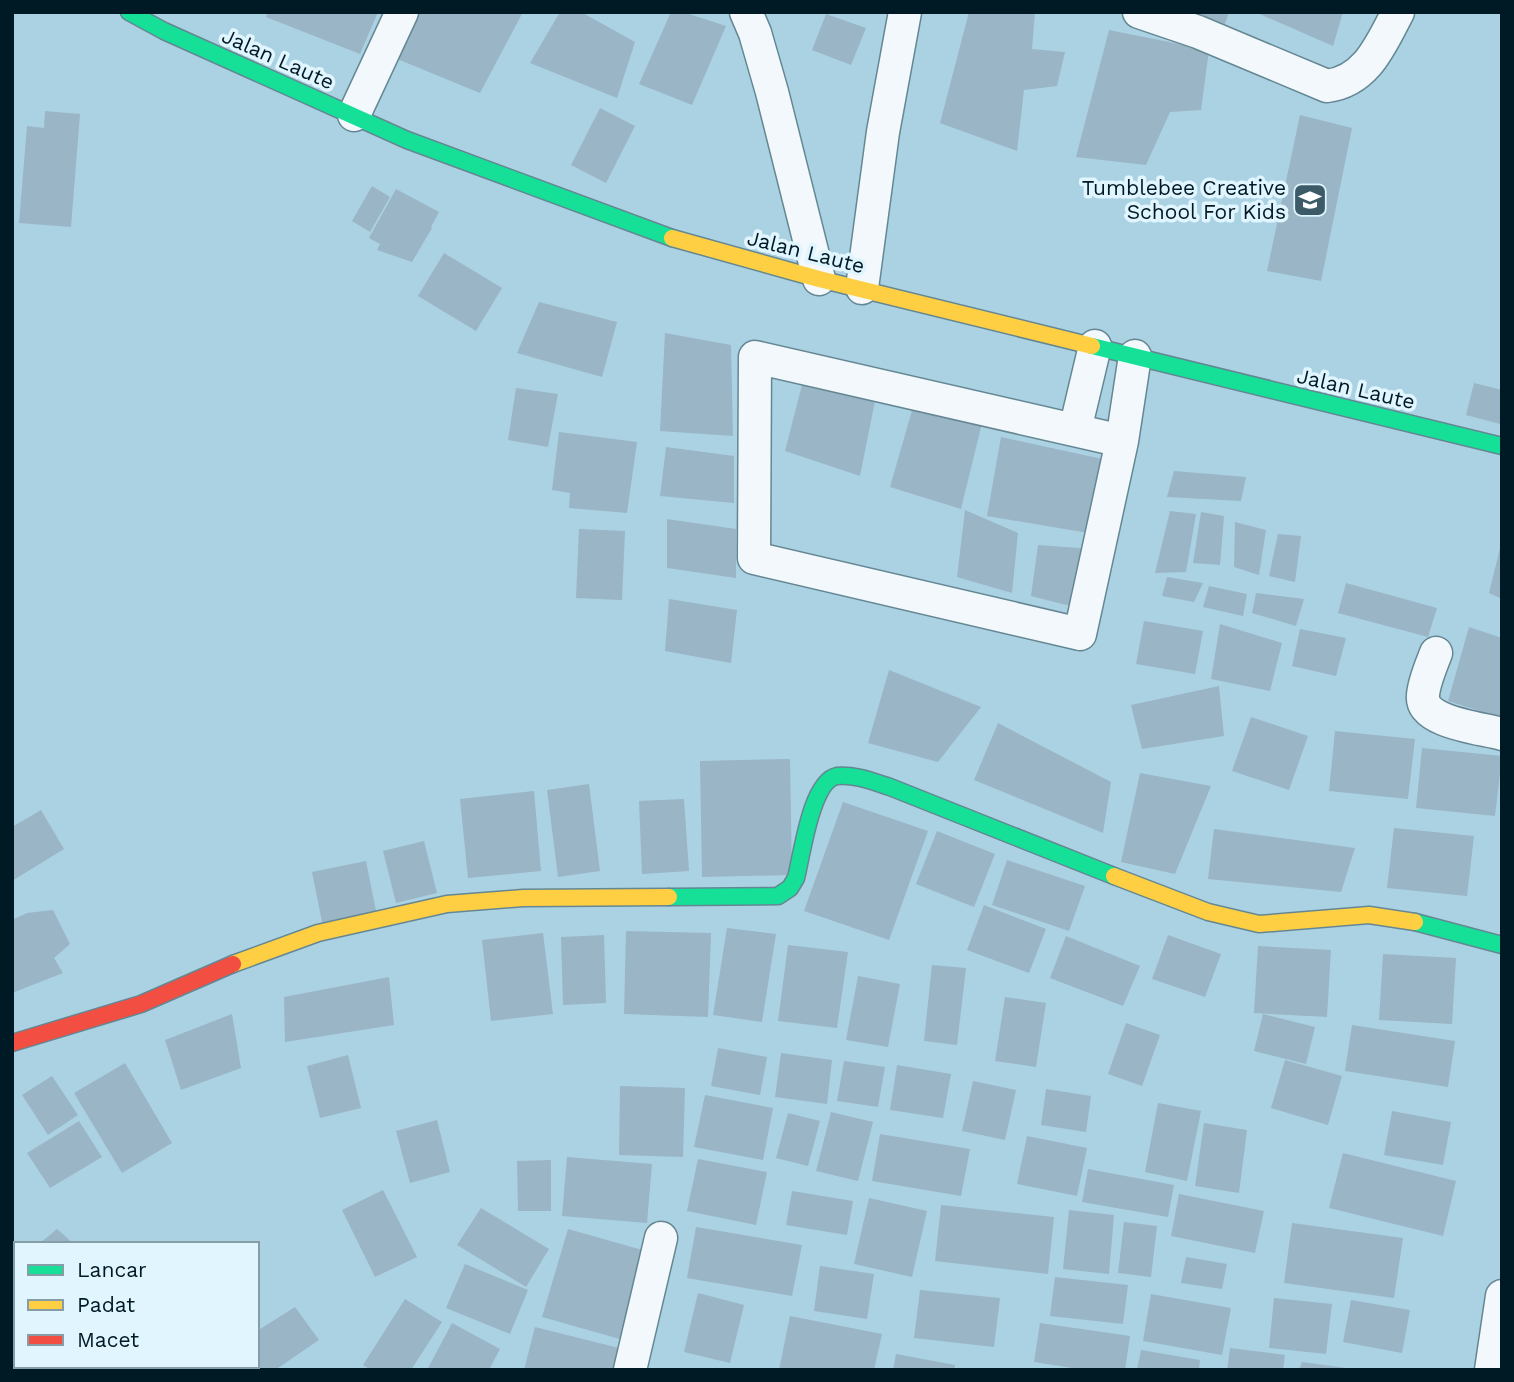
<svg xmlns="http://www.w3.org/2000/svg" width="1514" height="1382" viewBox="0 0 1514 1382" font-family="'Work Sans',sans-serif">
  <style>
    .building { fill: #9ab5c5 }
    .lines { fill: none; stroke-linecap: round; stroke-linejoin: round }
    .street-casing { stroke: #648793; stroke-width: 35 }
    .fast-casing { stroke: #648793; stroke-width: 19 }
    .slow-casing { stroke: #648793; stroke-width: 19 }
    .jam-casing { stroke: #648793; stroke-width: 19 }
    .street { stroke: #f2f8fb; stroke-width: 32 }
    .fast { stroke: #16e098; stroke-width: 16 }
    .slow { stroke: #ffcf43; stroke-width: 16 }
    .jam { stroke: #f24e42; stroke-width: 16 }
    .labels { text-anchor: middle; stroke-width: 7; stroke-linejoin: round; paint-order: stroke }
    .street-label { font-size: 21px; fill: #001a25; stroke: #e0f5fe }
    .poi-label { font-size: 21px; fill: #001a25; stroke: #e0f5fe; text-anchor: end }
  </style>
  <rect width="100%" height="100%" fill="#abd2e3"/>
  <path class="building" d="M268,12H378L360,54L266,17Z
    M412,12H523L480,93L390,56Z
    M560,12H581L635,42L617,98L530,63Z
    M671,12H683L726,26L692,105L639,84Z
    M969,12H1035L1032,49L1065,52L1057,86L1024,90L1017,151L940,123Z
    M1193,12H1229L1225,24Z
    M1255,12H1343L1333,46Z
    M826,14L866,28L851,65L812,50Z
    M1109,30L1209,50L1201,110L1170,112L1146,165L1076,157Z
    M600,108L635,126L606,183L571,165Z
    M45,111L80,114L71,227L19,223L27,126L44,128Z
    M1300,115L1352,128L1321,281L1267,271Z
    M372,186L390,197L370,232L352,221Z
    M396,189L439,212L431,227L432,228L412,262L377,250L380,244L369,238Z
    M444,253L502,288L476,331L418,296Z
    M539,302L617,322L602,377L517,353Z
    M665,333L731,345L733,436L660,431Z
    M803,381L875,401L860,476L785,451Z
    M1474,383L1502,390L1500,424L1466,415Z
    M516,388L558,394L548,447L508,440Z
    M913,407L982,423L961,509L890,487Z
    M559,432L637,442L627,513L569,508L570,493L552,490Z
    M1001,437L1116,462L1106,536L987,516Z
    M666,447L734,456V503L660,496Z
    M1174,471L1246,477L1241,501L1167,497Z
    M965,510L1018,533L1012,593L957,577Z
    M1170,511L1196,514L1186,572L1155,573Z
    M1201,512L1224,516L1220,565L1193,563Z
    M667,519L736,529V578L667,568Z
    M1235,522L1266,530L1259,575L1234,567Z
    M579,529L625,531L622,600L576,598Z
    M1278,534L1301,536L1295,582L1269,576Z
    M1501,544L1502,545V599L1489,593Z
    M1038,545L1107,550L1098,613L1031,596Z
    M1167,577L1203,583L1194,602L1162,596Z
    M1346,583L1437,608L1428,637L1338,613Z
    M1209,586L1247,594L1243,616L1203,607Z
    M1256,593L1304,599L1296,626L1252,613Z
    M669,599L737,610L731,663L665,651Z
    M1144,621L1203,631L1195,674L1136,664Z
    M1220,624L1282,643L1270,691L1211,679Z
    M1469,627L1502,638V718L1448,701Z
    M1300,629L1346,638L1336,676L1292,666Z
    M889,670L981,707L938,762L868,743Z
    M1219,686L1224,736L1142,749L1131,705Z
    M1251,717L1308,736L1289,790L1232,771Z
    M998,723L1111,782L1103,833L974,780Z
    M1335,731L1415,739L1408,799L1329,791Z
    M1422,748L1502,756L1495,816L1416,808Z
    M790,759L792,875L702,877L700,761Z
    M1140,773L1211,786L1175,874L1121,862Z
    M589,784L600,871L558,877L547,790Z
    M534,791L541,871L468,878L460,799Z
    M684,799L689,871L642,874L639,801Z
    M843,802L928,831L889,940L804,911Z
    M41,810L64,849L12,881V827Z
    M1394,828L1474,836L1467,896L1387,888Z
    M1214,829L1355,848L1341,892L1208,879Z
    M937,831L995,854L974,907L916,884Z
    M424,841L437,893L396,903L383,851Z
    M1007,860L1085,886L1069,931L992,905Z
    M366,861L377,916L323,927L312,872Z
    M984,905L1046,929L1029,973L967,950Z
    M53,910L70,944L54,958L63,973L12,993V920L27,913Z
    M727,928L776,934L762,1022L713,1015Z
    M626,931L711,933L708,1017L624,1014Z
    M543,933L553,1014L491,1021L482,940Z
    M604,935L606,1003L563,1005L561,937Z
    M1168,935L1221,954L1205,997L1152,979Z
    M1066,936L1140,966L1123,1006L1050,978Z
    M788,945L848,952L837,1028L778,1021Z
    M1258,946L1331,950L1327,1017L1254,1013Z
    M1383,954L1456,958L1452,1024L1379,1020Z
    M932,965L966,968L957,1045L924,1041Z
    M858,976L900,984L888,1047L846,1040Z
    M389,977L394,1025L285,1042L284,997Z
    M1005,997L1046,1003L1036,1067L995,1061Z
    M232,1014L241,1068L181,1090L165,1040Z
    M1263,1014L1315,1027L1306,1064L1254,1051Z
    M1126,1023L1160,1035L1142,1086L1108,1074Z
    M1352,1025L1455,1041L1448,1087L1345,1071Z
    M718,1048L767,1057L760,1095L711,1086Z
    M781,1053L832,1060L827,1104L775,1097Z
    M348,1055L361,1108L320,1118L307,1066Z
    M1285,1060L1342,1076L1328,1125L1271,1108Z
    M844,1061L885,1067L878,1107L837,1101Z
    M125,1063L172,1143L122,1173L74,1093Z
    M897,1065L951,1074L943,1118L890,1110Z
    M52,1076L78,1115L48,1135L22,1095Z
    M973,1081L1016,1090L1005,1140L962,1131Z
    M620,1086L685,1088L683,1157L619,1155Z
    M1046,1089L1091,1096L1086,1132L1041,1125Z
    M705,1095L773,1108L763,1160L694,1147Z
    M1158,1103L1201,1111L1187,1181L1145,1172Z
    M1392,1111L1451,1122L1443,1165L1384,1155Z
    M831,1112L873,1122L858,1181L816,1171Z
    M788,1113L820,1121L808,1166L776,1158Z
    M437,1120L450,1172L410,1183L396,1131Z
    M79,1121L102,1157L50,1188L27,1153Z
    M1204,1123L1247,1130L1239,1193L1195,1186Z
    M880,1134L970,1149L961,1196L872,1181Z
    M1027,1136L1087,1148L1077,1196L1017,1184Z
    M1343,1153L1456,1181L1443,1236L1329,1208Z
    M567,1157L652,1164L647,1223L562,1216Z
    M698,1159L767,1172L756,1225L687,1211Z
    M551,1160V1211H518L517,1161Z
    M1088,1169L1174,1185L1168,1217L1082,1202Z
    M383,1190L417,1257L375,1277L342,1210Z
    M792,1191L853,1201L847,1235L786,1225Z
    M1179,1194L1264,1211L1255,1253L1171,1236Z
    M869,1198L927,1211L912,1277L854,1264Z
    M941,1205L1054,1217L1048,1274L935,1261Z
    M481,1208L549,1249L526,1287L457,1245Z
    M1069,1210L1114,1215L1109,1274L1063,1269Z
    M1124,1222L1157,1226L1151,1277L1118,1273Z
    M1292,1223L1403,1238L1394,1298L1284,1283Z
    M696,1227L802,1245L792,1296L687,1278Z
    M57,1229L74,1244H39Z
    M568,1229L653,1253L627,1341L542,1317Z
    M1186,1257L1227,1264L1222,1289L1181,1283Z
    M16,1262V1327L12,1323V1265Z
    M465,1264L528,1290L510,1334L446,1308Z
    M820,1266L874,1274L867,1319L814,1311Z
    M1055,1277L1128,1285L1123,1324L1050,1316Z
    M920,1290L1000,1298L994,1347L914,1338Z
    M698,1293L744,1305L730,1363L684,1352Z
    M1151,1294L1231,1308L1222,1355L1143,1341Z
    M1274,1298L1332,1304L1326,1354L1269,1348Z
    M405,1299L442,1322L411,1370H371L363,1365Z
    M1351,1300L1410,1310L1402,1353L1343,1342Z
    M295,1307L319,1340L275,1370H256L253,1366H257V1331Z
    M790,1316L882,1334L874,1370H779Z
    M452,1323L500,1349L489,1370H427Z
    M1040,1323L1130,1336L1125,1370H1085L1034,1362Z
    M535,1327L631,1351L626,1370H524Z
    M1230,1348L1285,1355L1283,1370H1227Z
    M1141,1350L1200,1360L1199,1370H1137Z
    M896,1354L955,1365L954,1370H893Z
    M1302,1362L1346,1368V1370H1299Z
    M86,1366H97L99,1370H81Z
    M113,1366H179L174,1370H116Z"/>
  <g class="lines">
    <g class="street-casing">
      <path id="street" d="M746,12L755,33L772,92L819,279
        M1139,12L1198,32L1327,86C1367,81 1381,44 1398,12
        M354,115L402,12
        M862,288L883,132L905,12
        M1075,430L1095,346
        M1122,441L1080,634L754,558L755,357L1122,441L1135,356
        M1436,653C1431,666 1424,682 1423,695C1420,723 1482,728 1502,734
        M630,1370L661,1238
        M1491,1370L1502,1296"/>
    </g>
    <g class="fast-casing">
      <path id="fast" d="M129,12L164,31L407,140L672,238
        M1092,346L1502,446
        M669,897L778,896L790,888L796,878C802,855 811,781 837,776C855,774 874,782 890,787L1114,876
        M1415,922L1502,945"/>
    </g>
    <g class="slow-casing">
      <path id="slow" d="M672,238L819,279L1092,346
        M1114,876L1208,912L1259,924L1369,915L1415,922
        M233,964L318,933L447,904L523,898L669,897"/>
    </g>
    <g class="jam-casing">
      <path id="jam" d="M12,1043L141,1004L233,964"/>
    </g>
    <use href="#street" class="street"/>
    <use href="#fast" class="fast"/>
    <use href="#slow" class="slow"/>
    <use href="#jam" class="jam"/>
  </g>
  <defs>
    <g id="school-square" transform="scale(1.75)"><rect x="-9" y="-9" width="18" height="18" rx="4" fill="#3c5a68" stroke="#e0f5fe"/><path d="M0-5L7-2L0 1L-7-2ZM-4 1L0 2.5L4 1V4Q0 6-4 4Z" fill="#fff"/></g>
  </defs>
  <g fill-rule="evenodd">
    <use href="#school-square" x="1310" y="200"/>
  </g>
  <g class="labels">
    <g class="street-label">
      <text transform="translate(278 59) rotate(24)" y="7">Jalan Laute</text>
      <text transform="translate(806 252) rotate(14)" y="7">Jalan Laute</text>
      <text transform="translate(1356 389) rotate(13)" y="7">Jalan Laute</text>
    </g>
    <g class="poi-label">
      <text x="1286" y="195">Tumblebee Creative<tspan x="1286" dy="24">School For Kids</tspan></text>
    </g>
  </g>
  <rect width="1514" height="1382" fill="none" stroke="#001a25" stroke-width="28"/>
  <rect x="14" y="1242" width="245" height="126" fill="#e0f5fe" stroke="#869da7" stroke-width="2"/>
  <rect x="28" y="1265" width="35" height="10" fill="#16e098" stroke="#869da7" stroke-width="2"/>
  <text x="77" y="1277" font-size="21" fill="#001a25">Lancar</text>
  <rect x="28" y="1300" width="35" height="10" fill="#ffcf43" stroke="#869da7" stroke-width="2"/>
  <text x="77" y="1312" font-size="21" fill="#001a25">Padat</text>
  <rect x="28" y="1335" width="35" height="10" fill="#f24e42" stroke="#869da7" stroke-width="2"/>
  <text x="77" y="1347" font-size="21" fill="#001a25">Macet</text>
</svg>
